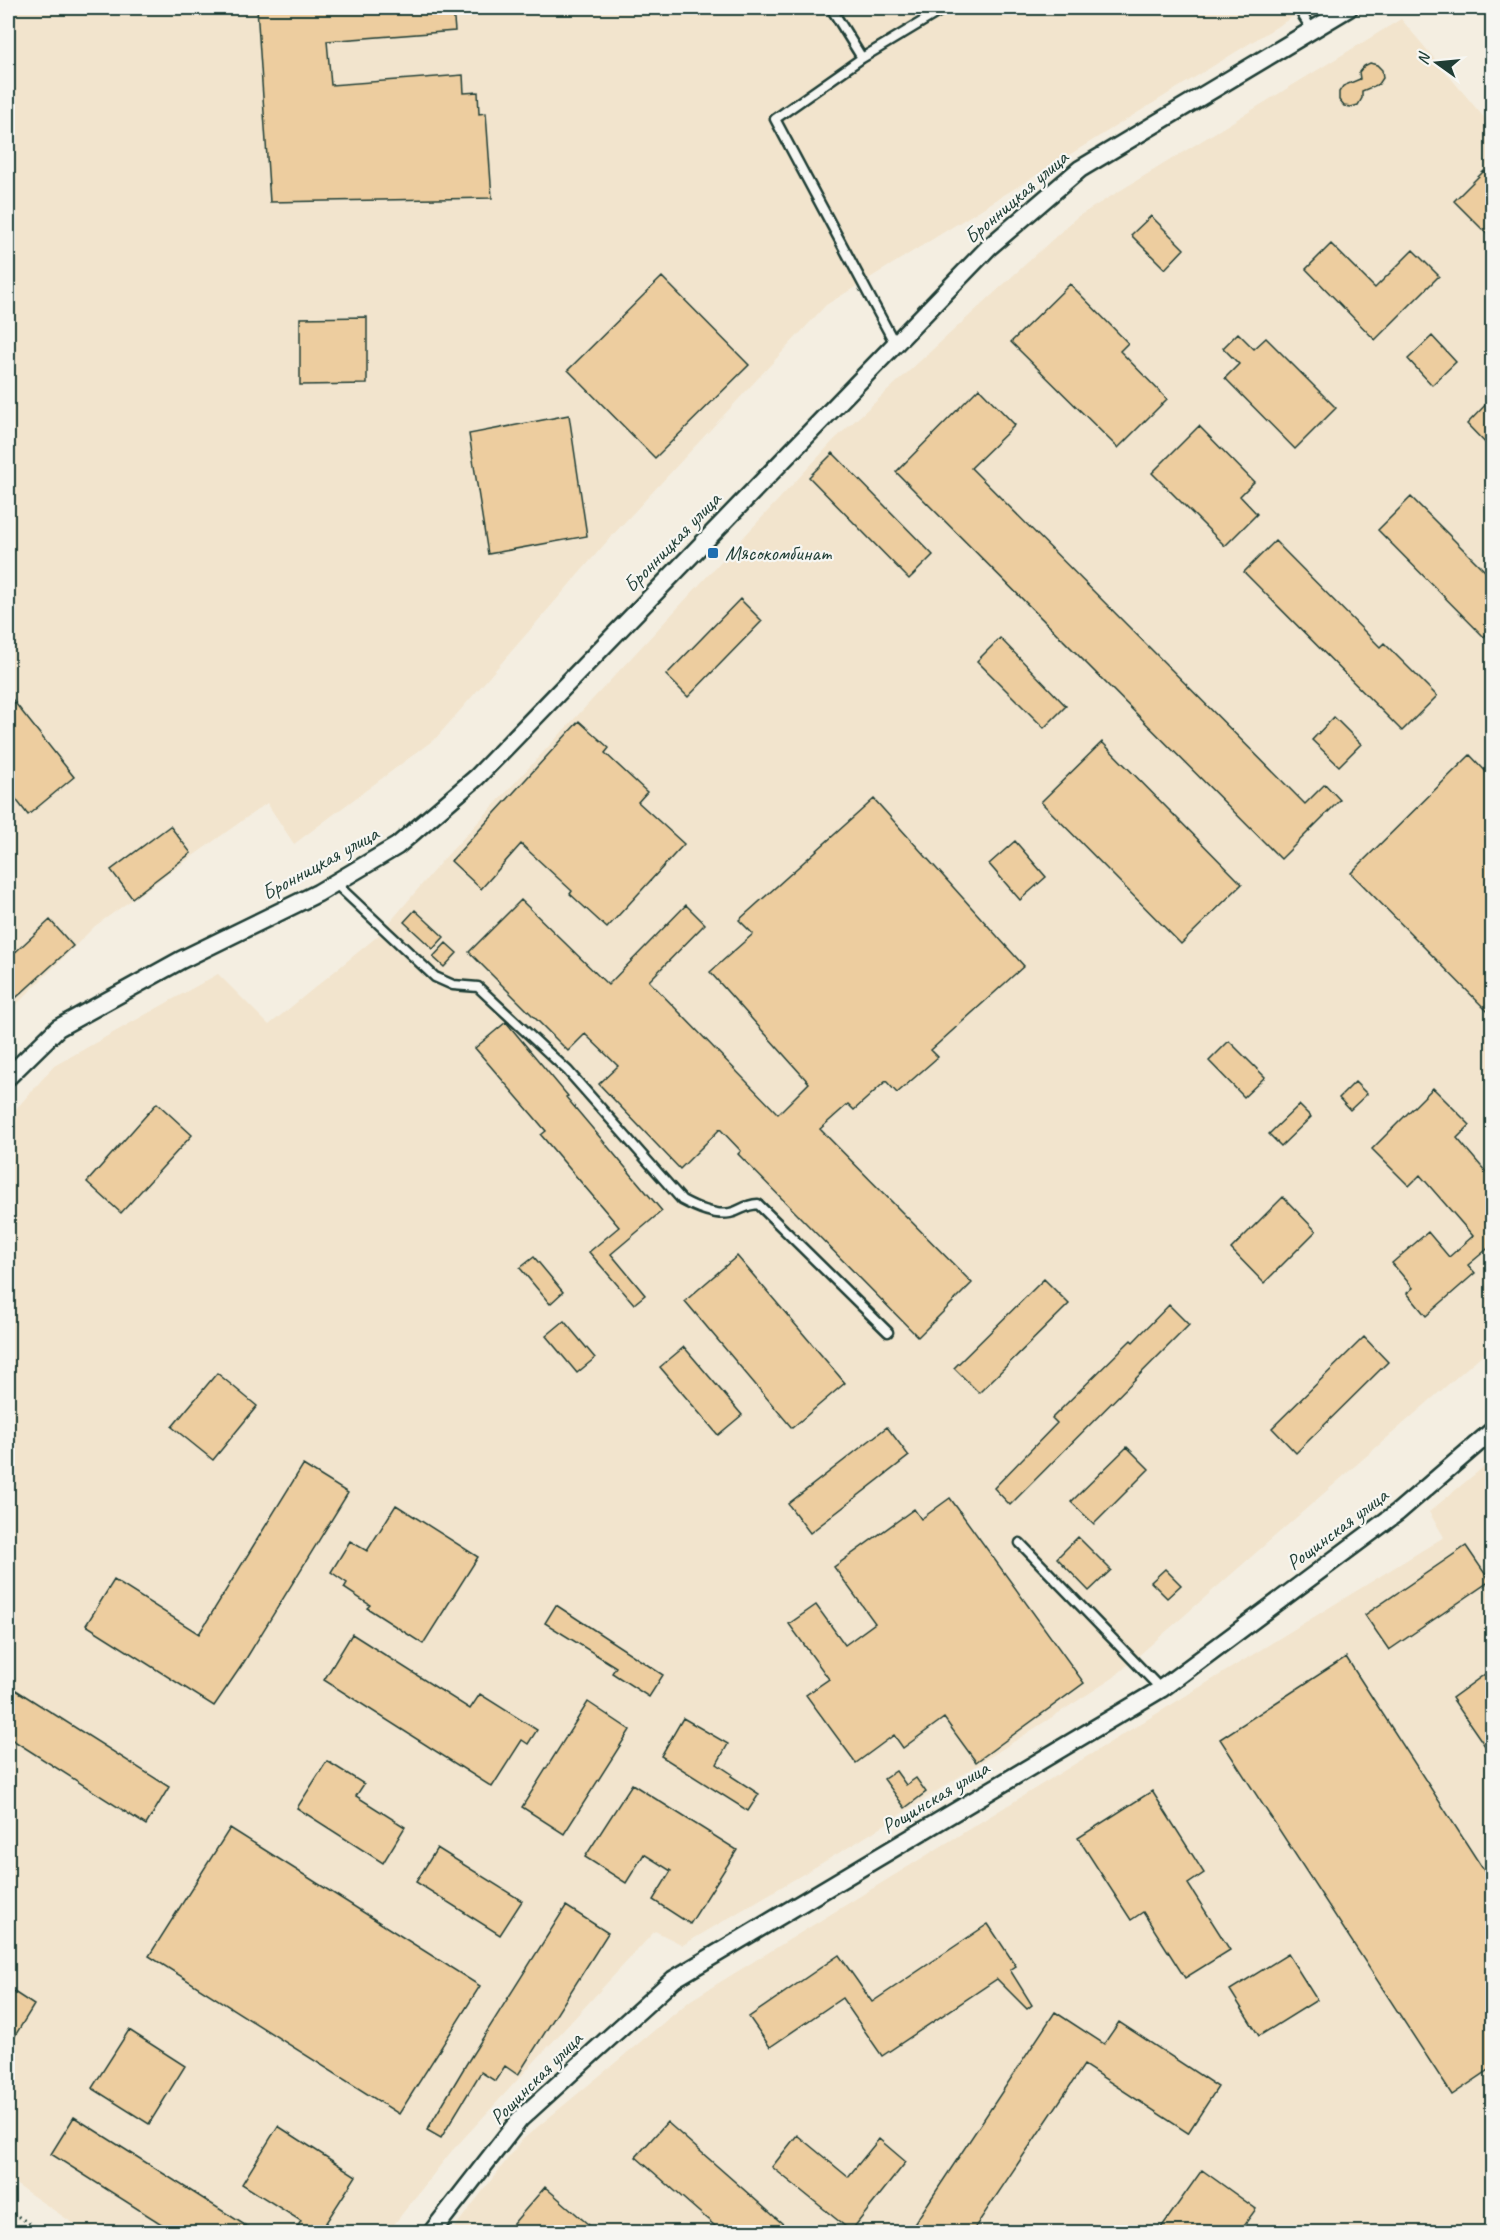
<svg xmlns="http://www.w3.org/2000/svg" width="1500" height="2240" viewBox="0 0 1500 2240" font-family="Caveat,sans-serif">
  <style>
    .built { fill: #f2e4cd }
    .building { fill: #edcd9f; stroke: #1f3d34; stroke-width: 1.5 }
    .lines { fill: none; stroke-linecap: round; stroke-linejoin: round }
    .lane-casing { stroke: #1f3d34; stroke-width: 13 }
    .street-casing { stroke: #1f3d34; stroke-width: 21 }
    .path { stroke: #1f3d34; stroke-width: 3; stroke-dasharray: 1.5 4.5; stroke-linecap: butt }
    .lane { stroke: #f6f6f2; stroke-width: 8 }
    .street { stroke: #f6f6f2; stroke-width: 16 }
    .poi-dot { fill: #1f6fb2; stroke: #f6f6f2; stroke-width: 2 }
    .labels { text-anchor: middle; stroke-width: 4.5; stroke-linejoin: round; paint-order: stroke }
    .street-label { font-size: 21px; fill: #1f3d34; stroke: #f6f6f2 }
    .poi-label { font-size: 21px; fill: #1f3d34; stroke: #f6f6f2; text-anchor: start }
  </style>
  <rect width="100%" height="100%" fill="#f4eee1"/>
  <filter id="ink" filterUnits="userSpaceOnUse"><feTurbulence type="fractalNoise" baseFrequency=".0167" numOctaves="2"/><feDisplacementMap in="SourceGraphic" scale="12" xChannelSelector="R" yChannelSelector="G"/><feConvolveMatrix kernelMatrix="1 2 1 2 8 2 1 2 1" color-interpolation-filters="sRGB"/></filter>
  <g filter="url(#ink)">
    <path class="built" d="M8,8H1307L826,305L610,538L436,738L294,844L267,803L95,926L8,1013Z
      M1401,19L1492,127V1346L1113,1678L859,1841L683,1945L655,1931L450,2153L388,2232H86L8,2179V1118L54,1066L218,974L269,1025L379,935L441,862L835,439L1077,217Z
      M1492,1460V2232H451L523,2139L691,2000L1444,1537L1429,1512Z"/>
    <path class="building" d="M257,8H453L455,31L327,41L331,85L463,75L464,93L478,92L479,114L486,113L492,198L270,202Z
      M1370,63L1377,65L1382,70L1383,78L1379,84L1362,91V98L1358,105L1351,107L1344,106L1339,100V92L1343,86L1360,79L1359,72L1364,66Z
      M1484,171L1492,179V239L1454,201Z
      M1151,216L1184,249L1165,269L1131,235Z
      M1331,244L1375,288L1413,250L1439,276L1375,340L1306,269Z
      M662,277L749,365L655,458L568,370Z
      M1070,284L1128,343L1120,351L1167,399L1118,448L1011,342Z
      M367,317V384L300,385V318Z
      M1238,333L1254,349L1266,338L1336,408L1295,449L1225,378L1239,364L1223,348Z
      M1432,336L1456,362L1432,385L1408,359Z
      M979,388L1015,425L971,468L1305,804L1325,784L1340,800L1281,859L896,472Z
      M1492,398V450L1467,424Z
      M569,415L587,536L488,554L469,434Z
      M1199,426L1254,482L1240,496L1257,514L1225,546L1152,473Z
      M833,453L933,555L909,579L809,477Z
      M1411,497L1492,578V628L1484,637L1378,530Z
      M1275,541L1380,647L1384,643L1437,696L1402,731L1244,572Z
      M740,599L762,621L688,697L666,675Z
      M1000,638L1066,706L1044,728L977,661Z
      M8,694L74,777L28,815L8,789Z
      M1334,717L1361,744L1339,766L1312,740Z
      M579,721L609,748L605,753L647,792L638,802L684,844L607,928L570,894L572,891L521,844L481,889L451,861Z
      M1102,742L1242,884L1181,944L1041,802Z
      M1470,755L1492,778V1016L1351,873Z
      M874,799L1024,966L931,1050L938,1057L897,1093L886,1081L854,1110L848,1104L820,1129L972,1283L918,1337L738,1154L741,1151L720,1129L680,1169L599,1084L618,1066L585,1034L568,1051L469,952L521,900L608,985L686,905L705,924L649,981L778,1114L809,1083L710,972L753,934L739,920Z
      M170,826L191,853L132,898L111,870Z
      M1015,841L1046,877L1020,900L989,864Z
      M415,910L444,937L433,949L404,922Z
      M50,920L73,946L8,1005V959Z
      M446,943L457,953L444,967L433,957Z
      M506,1022L568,1096L566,1097L662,1211L611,1254L645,1295L634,1304L589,1252L619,1227L541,1135L546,1131L475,1048Z
      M1229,1041L1265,1077L1244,1097L1209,1061Z
      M1355,1082L1367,1094L1350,1110L1339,1098Z
      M1433,1088L1470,1125L1457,1138L1492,1179V1245L1468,1265L1475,1273L1426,1316L1407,1293L1413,1288L1392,1263L1428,1232L1449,1257L1473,1236L1420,1175L1409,1186L1372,1149Z
      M157,1103L192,1135L121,1213L87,1182Z
      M1299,1105L1311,1117L1281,1146L1269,1134Z
      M1283,1197L1316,1231L1264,1283L1231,1249Z
      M737,1256L845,1383L792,1428L685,1301Z
      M534,1257L563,1292L550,1304L520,1268Z
      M1044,1279L1069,1304L979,1393L954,1368Z
      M1169,1305L1189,1325L1010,1505L994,1488L1057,1423L1052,1418L1131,1340L1133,1342Z
      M564,1321L595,1358L577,1373L546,1336Z
      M1364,1337L1388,1362L1296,1453L1272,1428Z
      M684,1347L742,1415L718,1435L660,1367Z
      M217,1373L257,1406L213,1460L172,1427Z
      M887,1427L909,1456L810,1533L788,1504Z
      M1127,1447L1149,1469L1094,1524L1071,1502Z
      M303,1465L348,1493L244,1662L214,1706L86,1625L114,1580L199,1634Z
      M950,1498L1084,1683L976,1762L944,1718L903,1748L894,1735L856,1763L806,1695L829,1679L789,1624L816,1605L845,1645L875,1623L834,1567L914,1509L921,1519Z
      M396,1505L478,1557L423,1644L367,1608L370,1605L344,1588L347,1583L331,1572L350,1541L367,1551Z
      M1078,1537L1111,1570L1089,1591L1057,1558Z
      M1466,1546L1490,1581L1389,1650L1365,1615Z
      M1165,1569L1181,1585L1167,1598L1151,1582Z
      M556,1605L663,1675L649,1697L612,1673L616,1667L545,1623Z
      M352,1634L470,1709L480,1694L537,1730L528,1744L522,1740L492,1787L324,1680Z
      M1346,1657L1492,1883V2068L1452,2095L1220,1739Z
      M1492,1669V1756L1452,1698Z
      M8,1685L169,1787L146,1825L8,1737Z
      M588,1702L630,1730L564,1834L522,1807Z
      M683,1718L728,1744L717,1764L732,1774L731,1776L759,1794L748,1811L661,1756Z
      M327,1761L364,1784L356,1796L405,1827L383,1863L297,1808Z
      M896,1771L906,1785L916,1778L926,1792L905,1808L884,1779Z
      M632,1784L737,1850L690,1924L653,1900L671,1871L644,1854L626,1883L585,1857Z
      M1152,1791L1204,1873L1188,1884L1230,1950L1185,1978L1143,1912L1131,1920L1078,1838Z
      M230,1828L480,1986L399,2114L149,1956Z
      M437,1848L522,1901L500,1935L416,1882Z
      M566,1906L608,1933L518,2075L505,2066L495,2081L481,2072L441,2138L427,2130L467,2063Z
      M988,1924L1016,1966L1010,1970L1032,2005L1027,2009L997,1979L882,2056L842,1998L770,2047L749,2017L839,1955L872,2002Z
      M1288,1954L1317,2000L1259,2036L1230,1990Z
      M8,1988L34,2005L8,2047Z
      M1055,2012L1104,2044L1119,2022L1218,2087L1188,2133L1084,2065L972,2232H909Z
      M129,2030L185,2066L149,2124L92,2088Z
      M74,2117L96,2131L256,2232H174L51,2154Z
      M667,2122L792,2232H722L636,2157Z
      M278,2126L356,2176L320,2232H294L301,2221L242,2184Z
      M797,2135L848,2177L879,2139L906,2162L851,2231L772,2167Z
      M1202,2170L1256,2209L1239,2232H1158Z
      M545,2187L597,2232H506Z"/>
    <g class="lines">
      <g class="lane-casing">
        <path id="lane" d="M831,8L862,58L775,119L895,344
          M1298,8L1312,30
          M862,58L945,8
          M335,883L435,977L453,985L478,987L568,1071L682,1200C695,1207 715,1216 730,1213C741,1211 743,1205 758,1204L888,1332
          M1020,1543L1161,1689"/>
      </g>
      <g class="street-casing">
        <path id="street" d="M8,1077L58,1028L181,960L318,893L397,846L477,777L989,247L1080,169L1349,8
          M432,2232L520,2119L674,1979L1161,1689L1398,1512L1492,1431"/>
      </g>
      <path class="path" d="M8,2210L43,2232"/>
      <use href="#lane" class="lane"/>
      <use href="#street" class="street"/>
    </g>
  </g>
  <rect class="poi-dot" x="707" y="547" width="12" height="12" rx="3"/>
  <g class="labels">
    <g class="street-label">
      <text transform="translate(1016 197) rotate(-41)" y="7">Бронницкая улица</text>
      <text transform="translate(672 542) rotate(-46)" y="7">Бронницкая улица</text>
      <text transform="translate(320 863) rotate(-29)" y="7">Бронницкая улица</text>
      <text transform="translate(1337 1529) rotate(-37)" y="7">Рощинская улица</text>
      <text transform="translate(935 1797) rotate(-31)" y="7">Рощинская улица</text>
      <text transform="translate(536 2078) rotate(-45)" y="7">Рощинская улица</text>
    </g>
    <g class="poi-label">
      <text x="725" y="560">Мясокомбинат</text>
    </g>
  </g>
  <rect width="1500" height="2240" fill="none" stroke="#f6f6f2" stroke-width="30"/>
  <rect x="15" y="15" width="1470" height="2210" fill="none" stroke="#1f3d34" stroke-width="2" filter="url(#ink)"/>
  <g transform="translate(1437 63) rotate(285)" stroke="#f6f6f2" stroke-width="4.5" paint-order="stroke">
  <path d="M0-4.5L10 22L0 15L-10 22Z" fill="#1f3d34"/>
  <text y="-9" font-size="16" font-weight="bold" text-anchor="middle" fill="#1f3d34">N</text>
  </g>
</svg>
